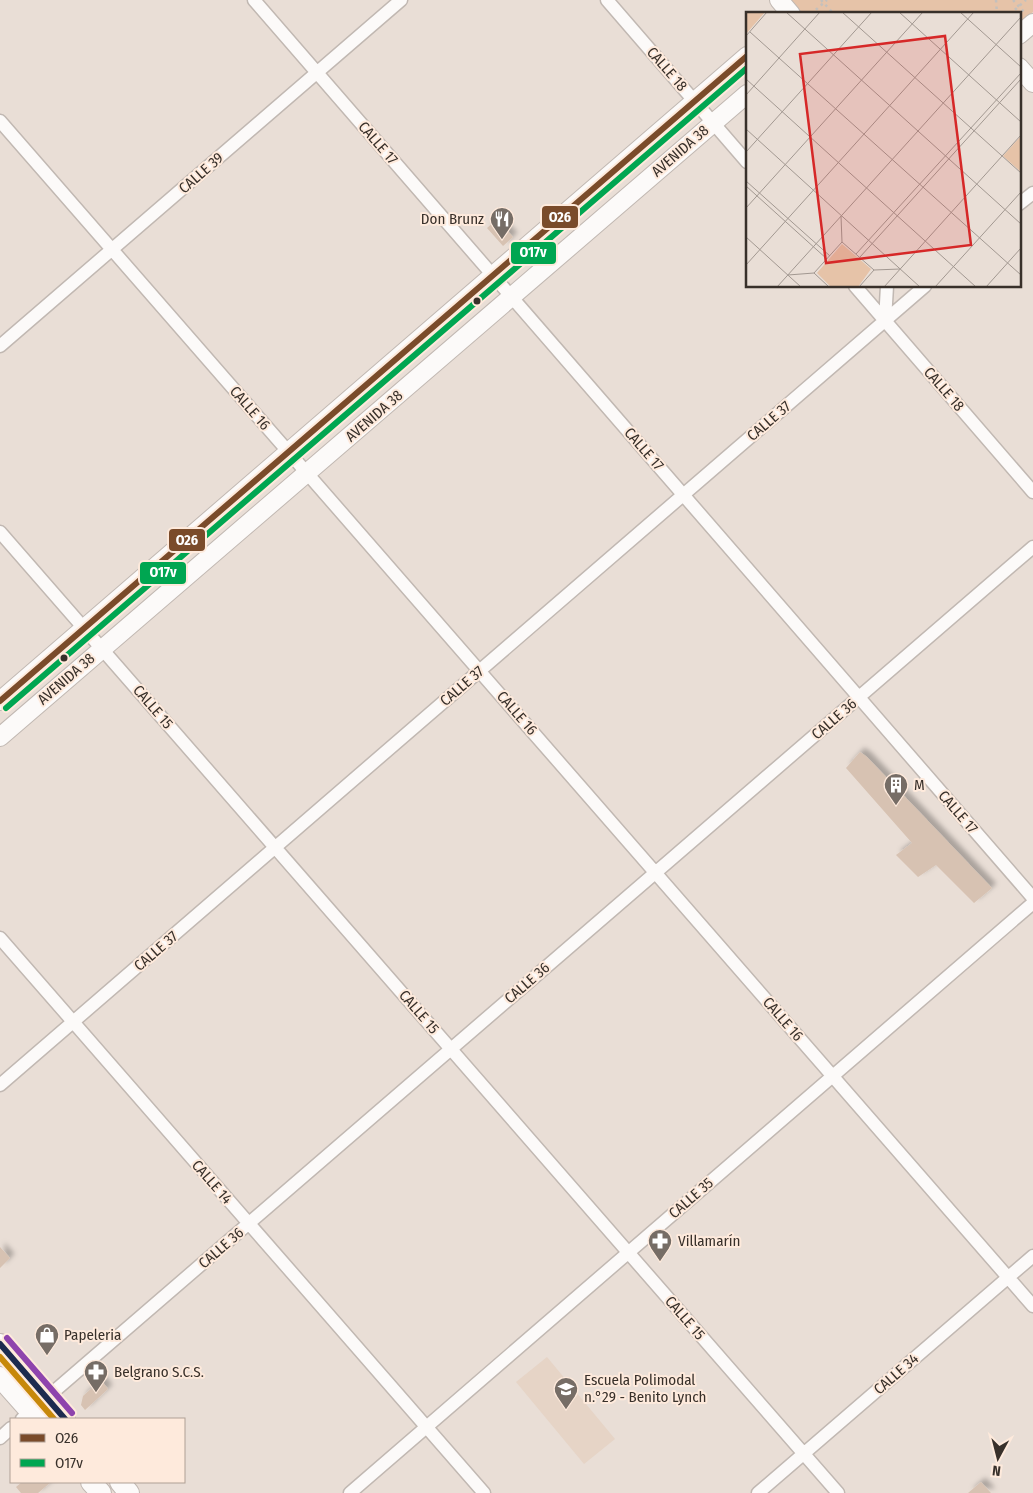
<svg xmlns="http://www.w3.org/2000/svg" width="1033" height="1493" viewBox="0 0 1033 1493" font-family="'Fira Sans Condensed',sans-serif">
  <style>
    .built { fill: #e6d4c6 }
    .green { fill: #e6c3a8 }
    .building { fill: #d7c2b2; filter: url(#shadow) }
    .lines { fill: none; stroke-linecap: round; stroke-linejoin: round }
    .street-casing { stroke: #c1b8b2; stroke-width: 15 }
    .secondary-casing { stroke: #c1b8b2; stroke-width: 20 }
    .primary-casing { stroke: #c1b8b2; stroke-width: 22 }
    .path { stroke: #c4c0bc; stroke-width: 2.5; stroke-dasharray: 2.5 4; stroke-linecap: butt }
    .street { stroke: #fcfaf9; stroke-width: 12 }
    .secondary { stroke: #fcfaf9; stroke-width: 18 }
    .primary { stroke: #fcfaf9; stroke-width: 20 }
    .bus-1-casing { stroke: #feeadc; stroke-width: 10 }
    .bus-2-casing { stroke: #feeadc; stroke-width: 10 }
    .bus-3-casing { stroke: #feeadc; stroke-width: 10 }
    .bus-4-casing { stroke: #feeadc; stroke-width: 10 }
    .bus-5-casing { stroke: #feeadc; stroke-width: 10 }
    .bus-1 { stroke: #7a4b2a; stroke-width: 6 }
    .bus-2 { stroke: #00a651; stroke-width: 6 }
    .bus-3 { stroke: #1d2b4f; stroke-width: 6 }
    .bus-4 { stroke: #c7880a; stroke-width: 6 }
    .bus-5 { stroke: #8e44ad; stroke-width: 6 }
    .bus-dot { fill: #38302a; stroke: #feeadc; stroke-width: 2 }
    .labels { text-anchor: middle; stroke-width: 4; stroke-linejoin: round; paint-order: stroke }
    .street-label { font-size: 15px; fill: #38302a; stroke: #feeadc }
    .poi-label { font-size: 15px; fill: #38302a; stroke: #feeadc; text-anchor: start }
    .inset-road { fill: none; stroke: #a29891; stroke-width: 1 }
    .view { fill: #d62828; fill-opacity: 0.15; stroke: #d62828; stroke-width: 2.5 }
    .inset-edge { fill: none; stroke: #38302a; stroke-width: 2.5 }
    .line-badge { stroke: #feeadc; stroke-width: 2 }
    .badge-label { font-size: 14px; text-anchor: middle; font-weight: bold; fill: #fff }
  </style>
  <defs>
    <filter id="shadow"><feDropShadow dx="4.5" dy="-4.5" stdDeviation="2.5" flood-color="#0004"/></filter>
  </defs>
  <rect width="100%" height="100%" fill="#e9ded6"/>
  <path class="built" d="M547,1357L615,1439L584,1464L516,1382Z"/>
  <path class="green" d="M791,0H1033V12L1019,24V14H803Z"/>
  <path class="building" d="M497,219L513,237L503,246L487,228Z
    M860,752L867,757L992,888L974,903L936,865L918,877L896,855L912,843L846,768Z
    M0,1247L10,1258L0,1268Z
    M101,1380L108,1389L85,1410L81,1405L83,1396Z
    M22,1482H51L38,1493H21L16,1487Z
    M981,1482L991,1493H968Z"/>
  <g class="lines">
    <g class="street-casing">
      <path id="street" d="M254,0L1033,898
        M607,0L747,162
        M0,121L1033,1306
        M1019,204L1033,193
        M855,286L1033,492
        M885,321L887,286
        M0,346L401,0
        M0,532L838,1493
        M0,938L484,1493
        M0,1085L925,286
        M22,1419L1033,547
        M0,1438L11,1428
        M350,1493L1033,903
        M758,1493L1033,1256"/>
    </g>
    <g class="secondary-casing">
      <path id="secondary" d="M779,0L791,14
        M1019,35L1033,23
        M1019,67L1033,83
        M0,701L747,56
        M0,737L747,94"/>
    </g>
    <g class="primary-casing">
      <path id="primary" d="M0,1344L65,1419
        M0,1377L37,1419
        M91,1482L101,1493
        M120,1482L129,1493"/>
    </g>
    <path class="path" d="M821,0L834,14
      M996,0L997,14
      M1013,0L1024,12
      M811,14L827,0
      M1010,14L1026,0"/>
    <use href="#street" class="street"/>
    <use href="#secondary" class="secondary"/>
    <use href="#primary" class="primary"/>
    <g class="bus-1-casing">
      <path id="bus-1" d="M0,701L747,56"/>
    </g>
    <g class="bus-2-casing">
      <path id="bus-2" d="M6,708L747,68"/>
    </g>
    <g class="bus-3-casing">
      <path id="bus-3" d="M0,1344L65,1419"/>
    </g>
    <g class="bus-4-casing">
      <path id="bus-4" d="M0,1357L54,1419"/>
    </g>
    <g class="bus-5-casing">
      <path id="bus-5" d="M7,1338L72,1413"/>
    </g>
    <use href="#bus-1" class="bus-1"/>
    <use href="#bus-2" class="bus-2"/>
    <use href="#bus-3" class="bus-3"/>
    <use href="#bus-4" class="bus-4"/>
    <use href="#bus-5" class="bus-5"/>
  </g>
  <defs>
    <g id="restaurant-pin" transform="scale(1.25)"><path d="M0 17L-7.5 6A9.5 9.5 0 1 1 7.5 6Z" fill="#766d66" stroke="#feeadc"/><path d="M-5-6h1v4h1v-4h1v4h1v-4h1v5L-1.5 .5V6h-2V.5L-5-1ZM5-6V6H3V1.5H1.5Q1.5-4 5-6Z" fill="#fff"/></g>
    <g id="building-pin" transform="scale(1.25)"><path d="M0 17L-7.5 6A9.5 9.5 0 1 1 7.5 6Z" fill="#766d66" stroke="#feeadc"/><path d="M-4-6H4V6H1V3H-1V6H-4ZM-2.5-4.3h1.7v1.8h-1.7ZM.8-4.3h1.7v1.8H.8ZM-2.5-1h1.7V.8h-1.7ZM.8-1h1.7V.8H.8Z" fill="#fff"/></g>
    <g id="pharmacy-pin" transform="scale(1.25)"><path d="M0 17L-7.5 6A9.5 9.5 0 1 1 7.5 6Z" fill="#766d66" stroke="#feeadc"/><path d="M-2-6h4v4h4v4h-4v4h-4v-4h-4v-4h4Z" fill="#fff"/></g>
    <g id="shop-pin" transform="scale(1.25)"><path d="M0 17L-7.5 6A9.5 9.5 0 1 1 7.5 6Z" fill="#766d66" stroke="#feeadc"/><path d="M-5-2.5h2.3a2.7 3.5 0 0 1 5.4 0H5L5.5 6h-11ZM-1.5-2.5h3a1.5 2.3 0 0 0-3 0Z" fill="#fff"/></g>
    <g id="school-pin" transform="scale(1.25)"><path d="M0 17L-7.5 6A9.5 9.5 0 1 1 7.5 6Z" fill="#766d66" stroke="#feeadc"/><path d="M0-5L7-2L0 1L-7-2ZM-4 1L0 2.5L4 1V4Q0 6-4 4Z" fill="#fff"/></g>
  </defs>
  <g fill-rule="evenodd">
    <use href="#restaurant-pin" x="502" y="219"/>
    <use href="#building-pin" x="896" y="785"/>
    <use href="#pharmacy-pin" x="660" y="1241"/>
    <use href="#shop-pin" x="47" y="1335"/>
    <use href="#pharmacy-pin" x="96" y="1372"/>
    <use href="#school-pin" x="566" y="1389"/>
  </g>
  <g class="bus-dot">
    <circle cx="477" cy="301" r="4.5"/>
    <circle cx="64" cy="658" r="4.5"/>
  </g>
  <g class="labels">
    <g class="street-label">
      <text transform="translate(667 69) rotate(49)" y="5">CALLE 18</text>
      <text transform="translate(378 143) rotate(49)" y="5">CALLE 17</text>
      <text transform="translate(680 151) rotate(-41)" y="5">AVENIDA 38</text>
      <text transform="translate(201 173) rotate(-41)" y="5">CALLE 39</text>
      <text transform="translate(944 389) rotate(49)" y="5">CALLE 18</text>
      <text transform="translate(250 408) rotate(49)" y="5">CALLE 16</text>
      <text transform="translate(374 416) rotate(-41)" y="5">AVENIDA 38</text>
      <text transform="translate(769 421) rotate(-41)" y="5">CALLE 37</text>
      <text transform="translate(644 449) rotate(49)" y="5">CALLE 17</text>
      <text transform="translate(66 679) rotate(-41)" y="5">AVENIDA 38</text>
      <text transform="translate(462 686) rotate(-41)" y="5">CALLE 37</text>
      <text transform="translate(153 707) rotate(49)" y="5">CALLE 15</text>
      <text transform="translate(517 713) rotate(49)" y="5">CALLE 16</text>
      <text transform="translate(834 719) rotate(-41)" y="5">CALLE 36</text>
      <text transform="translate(958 812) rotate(49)" y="5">CALLE 17</text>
      <text transform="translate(156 951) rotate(-41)" y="5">CALLE 37</text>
      <text transform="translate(527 983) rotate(-41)" y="5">CALLE 36</text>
      <text transform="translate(419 1012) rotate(49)" y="5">CALLE 15</text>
      <text transform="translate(783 1019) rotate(49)" y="5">CALLE 16</text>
      <text transform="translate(212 1182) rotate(49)" y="5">CALLE 14</text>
      <text transform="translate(691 1198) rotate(-41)" y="5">CALLE 35</text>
      <text transform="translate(221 1248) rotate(-41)" y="5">CALLE 36</text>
      <text transform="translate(685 1318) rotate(49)" y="5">CALLE 15</text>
      <text transform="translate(896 1374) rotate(-41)" y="5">CALLE 34</text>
    </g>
    <g class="poi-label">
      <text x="484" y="224" text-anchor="end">Don Brunz</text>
      <text x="914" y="790">M</text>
      <text x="678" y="1246">Villamarín</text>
      <text x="64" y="1340">Papeleria</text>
      <text x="114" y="1377">Belgrano S.C.S.</text>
      <text x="584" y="1385">Escuela Polimodal<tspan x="584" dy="17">n.°29 - Benito Lynch</tspan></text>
    </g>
  </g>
  <g transform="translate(746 12)">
    <rect width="275" height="275" fill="#e9ded6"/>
    <path d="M0,0H19L0,22ZM275,124V160L257,144ZM96,232L125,257L112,275H85L71,261Z" fill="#e6c3a8"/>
    <path class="inset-road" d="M40,0L275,212M96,0L275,161M153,0L275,110M214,0L275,55M4,20L275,263M0,24L21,0M0,67L230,275M0,83L74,0M0,117L174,275M0,140L126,0M0,169L84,244M0,174L81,247M0,196L177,0M95,204L96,230M0,225L55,275M110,242L275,61M114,245L275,67M0,253L228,0M128,258L154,257M42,263L68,261M31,275L275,5M83,275L68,261L96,230L128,258L113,275M138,275L275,123M189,275L275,180M240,275L275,236"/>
    <path class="view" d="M199,24L225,233L80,251L54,42Z"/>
    <rect width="275" height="275" class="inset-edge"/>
  </g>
  <g class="line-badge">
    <rect x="541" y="205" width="38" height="24" rx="5" fill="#7a4b2a"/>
    <rect x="510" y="241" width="47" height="24" rx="5" fill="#00a651"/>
    <rect x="168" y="528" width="38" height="24" rx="5" fill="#7a4b2a"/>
    <rect x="139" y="561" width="48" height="24" rx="5" fill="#00a651"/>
  </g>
  <g class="badge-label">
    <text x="560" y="222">O26</text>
    <text x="533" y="257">O17v</text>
    <text x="187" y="545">O26</text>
    <text x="163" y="577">O17v</text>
  </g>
  <rect x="10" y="1418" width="175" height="65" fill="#feeadc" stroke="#afa095"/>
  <rect x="20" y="1434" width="25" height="8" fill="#7a4b2a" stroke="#afa095"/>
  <text x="55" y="1443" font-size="15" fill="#38302a">O26</text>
  <rect x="20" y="1459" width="25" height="8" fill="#00a651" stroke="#afa095"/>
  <text x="55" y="1468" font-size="15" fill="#38302a">O17v</text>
  <g transform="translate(998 1458) rotate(187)" stroke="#feeadc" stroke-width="4" paint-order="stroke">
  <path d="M0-4L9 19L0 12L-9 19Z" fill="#38302a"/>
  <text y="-8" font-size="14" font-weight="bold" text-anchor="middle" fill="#38302a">N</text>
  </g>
</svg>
